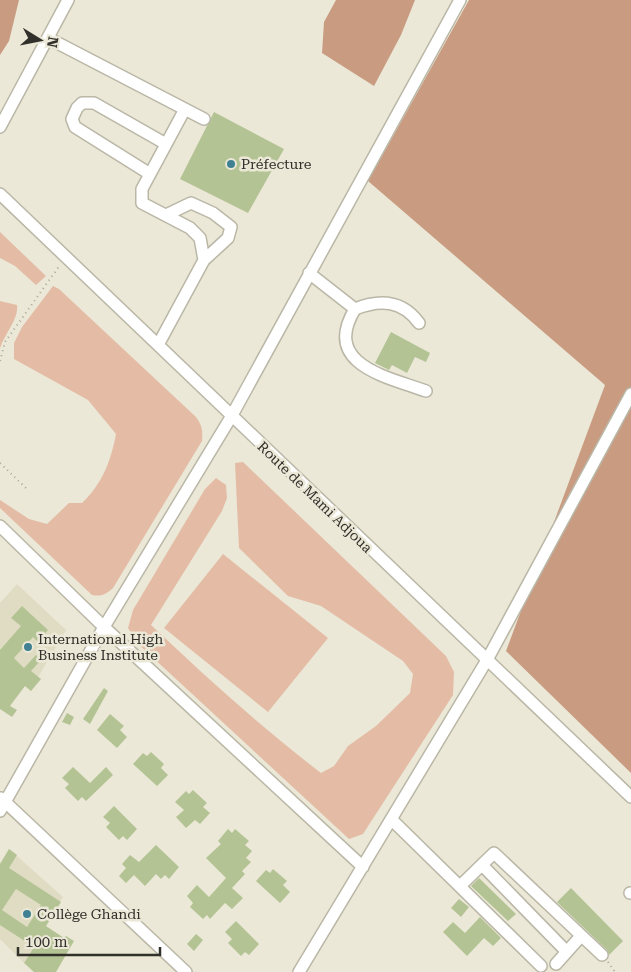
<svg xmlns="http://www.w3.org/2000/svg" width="631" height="972" viewBox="0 0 631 972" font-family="'Roboto Serif',serif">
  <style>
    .built { fill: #e0dcc4 }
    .green { fill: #e4bca6 }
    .forest { fill: #c99b81 }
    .building { fill: #b4c394; fill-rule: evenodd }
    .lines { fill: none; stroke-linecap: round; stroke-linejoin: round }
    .minor-casing { stroke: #bab7a7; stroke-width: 14 }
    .path { stroke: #aaa89b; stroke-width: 2; stroke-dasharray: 1 4; stroke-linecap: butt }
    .minor { stroke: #fff; stroke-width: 11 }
    .poi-dot { fill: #3f8192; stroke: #ebe8d7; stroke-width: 2 }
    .labels { text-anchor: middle; stroke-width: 5; stroke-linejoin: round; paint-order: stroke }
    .poi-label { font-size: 14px; fill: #31302a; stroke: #ebe8d7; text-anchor: start }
    .street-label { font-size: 14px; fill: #31302a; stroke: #ebe8d7 }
  </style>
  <rect width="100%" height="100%" fill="#ebe8d7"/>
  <path class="built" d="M17,584L66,630L38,677L41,679L31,691L0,664V603Z
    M9,849L63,897L24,963L0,939V864Z"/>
  <path class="green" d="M0,232L46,276L36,285L15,266L0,258Z
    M53,286L59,289L196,417C202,425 203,431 202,441L113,588C106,594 102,597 92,595L0,508V500L29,519L47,524L69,503H82C102,484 111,461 116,434L88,400L14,359V343L22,327Z
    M0,301L17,305C19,319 5,333 0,348Z
    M243,462L446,656L454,672L453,695L363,834L349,839L137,643L128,628L133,610L205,489L216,478L226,485L227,498L222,511L151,625C206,677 261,727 321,773L334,766L348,746L376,726L410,693L413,674L403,661L321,606L288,596L239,548L235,463Z
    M223,554L328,638L268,712L164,628Z"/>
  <path class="forest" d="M0,0H19L9,41L0,55Z
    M336,0H415L401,35L374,86L322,53L324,22Z
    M469,0H631V773L506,651L605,385L368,181Z"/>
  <path class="building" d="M214,112L284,149L248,213L180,179Z
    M391,332L430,353L426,362L415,357L407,373L392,365L389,370L375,363Z
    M22,606L48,630L38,642L33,637L14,658L24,668L36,655L41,660L31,671L41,679L31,691L25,686L10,706L17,710L12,717L0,709V650L21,626L11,618Z
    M104,688L108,691L90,724L83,719Z
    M67,713L74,717L70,725L62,722Z
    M110,714L124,726L120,730L127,737L117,748L97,730Z
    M151,752L164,764L161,768L168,775L157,786L133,764L143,753L147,756Z
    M73,767L90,783L106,767L113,775L86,801L82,797L78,801L65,788L69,784L62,778Z
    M193,790L207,803L203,807L210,813L200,824L195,820L186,828L176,817L184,810L175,802L186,791L189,794Z
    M114,806L137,829L127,840L123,836L119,840L106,827L110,823L103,817Z
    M228,829L232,833L235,829L249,841L245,845L252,851L246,858L251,862L242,871L245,874L232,888L243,898L232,909L225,903L210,919L207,915L203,919L190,907L193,903L187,896L197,885L209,897L226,878L206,858L221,844L218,841Z
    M156,845L179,867L169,879L165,875L161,879L156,874L145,886L134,875L126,883L119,876L126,868L122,864L130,855L139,862Z
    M9,849L17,855L9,868L61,902L46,926L64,938L66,936L74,941L56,972H34L24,963L34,947L0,925V864ZM16,889L41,905L27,927L2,910Z
    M273,869L287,881L283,885L290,892L280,903L256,881L266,870L270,873Z
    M479,878L516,914L508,921L471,886Z
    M571,888L623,941L609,955L607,950L557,902Z
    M459,899L469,907L461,917L451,908Z
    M480,917L501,938L493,946L484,938L467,956L443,932L453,922L465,933Z
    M236,921L259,944L249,955L245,952L241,956L228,943L232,939L225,932Z
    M196,934L203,940L194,951L187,944Z"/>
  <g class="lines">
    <g class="minor-casing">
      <path id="minor" d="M48,38L204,119
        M0,127L68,0
        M150,174L75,127L72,119L77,108L82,103H94L166,144
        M0,194L631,797
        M166,215L191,203L213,213L231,227L228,238L204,260
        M309,273L355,309C321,365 388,377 426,391
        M355,309C380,299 402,300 419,323
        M158,345L204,260L200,238L190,228L142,203V189L185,109
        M0,526L104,627L363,867
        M1,798L186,972
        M0,811L104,627L231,417L460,0
        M392,820L541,966
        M482,865L566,951
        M460,886L494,853L602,955
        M630,893H631
        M556,964L581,936
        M299,972L487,660L631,394"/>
    </g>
    <path class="path" d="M0,361L5,342L60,265
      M0,463L28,490
      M608,962L615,972"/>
    <use href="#minor" class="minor"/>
  </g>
  <g class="poi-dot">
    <circle cx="231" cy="164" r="5"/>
    <circle cx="28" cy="647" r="5"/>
    <circle cx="27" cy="914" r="5"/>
  </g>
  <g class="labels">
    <g class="poi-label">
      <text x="241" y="169">Préfecture</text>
      <text x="38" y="644">International High<tspan x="38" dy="16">Business Institute</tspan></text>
      <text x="37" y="919">Collège Ghandi</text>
    </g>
    <g class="street-label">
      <text transform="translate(315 497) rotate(44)" y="5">Route de Mami Adjoua</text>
    </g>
  </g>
  <g transform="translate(40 40) rotate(100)" stroke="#ebe8d7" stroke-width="4" paint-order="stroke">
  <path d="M0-4L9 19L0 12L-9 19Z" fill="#31302a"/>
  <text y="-8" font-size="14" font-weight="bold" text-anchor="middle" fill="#31302a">N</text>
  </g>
  <path d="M18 947v8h142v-8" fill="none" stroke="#31302a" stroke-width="2.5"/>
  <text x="25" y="947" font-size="15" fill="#31302a" stroke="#ebe8d7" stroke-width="4" paint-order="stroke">100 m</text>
</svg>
